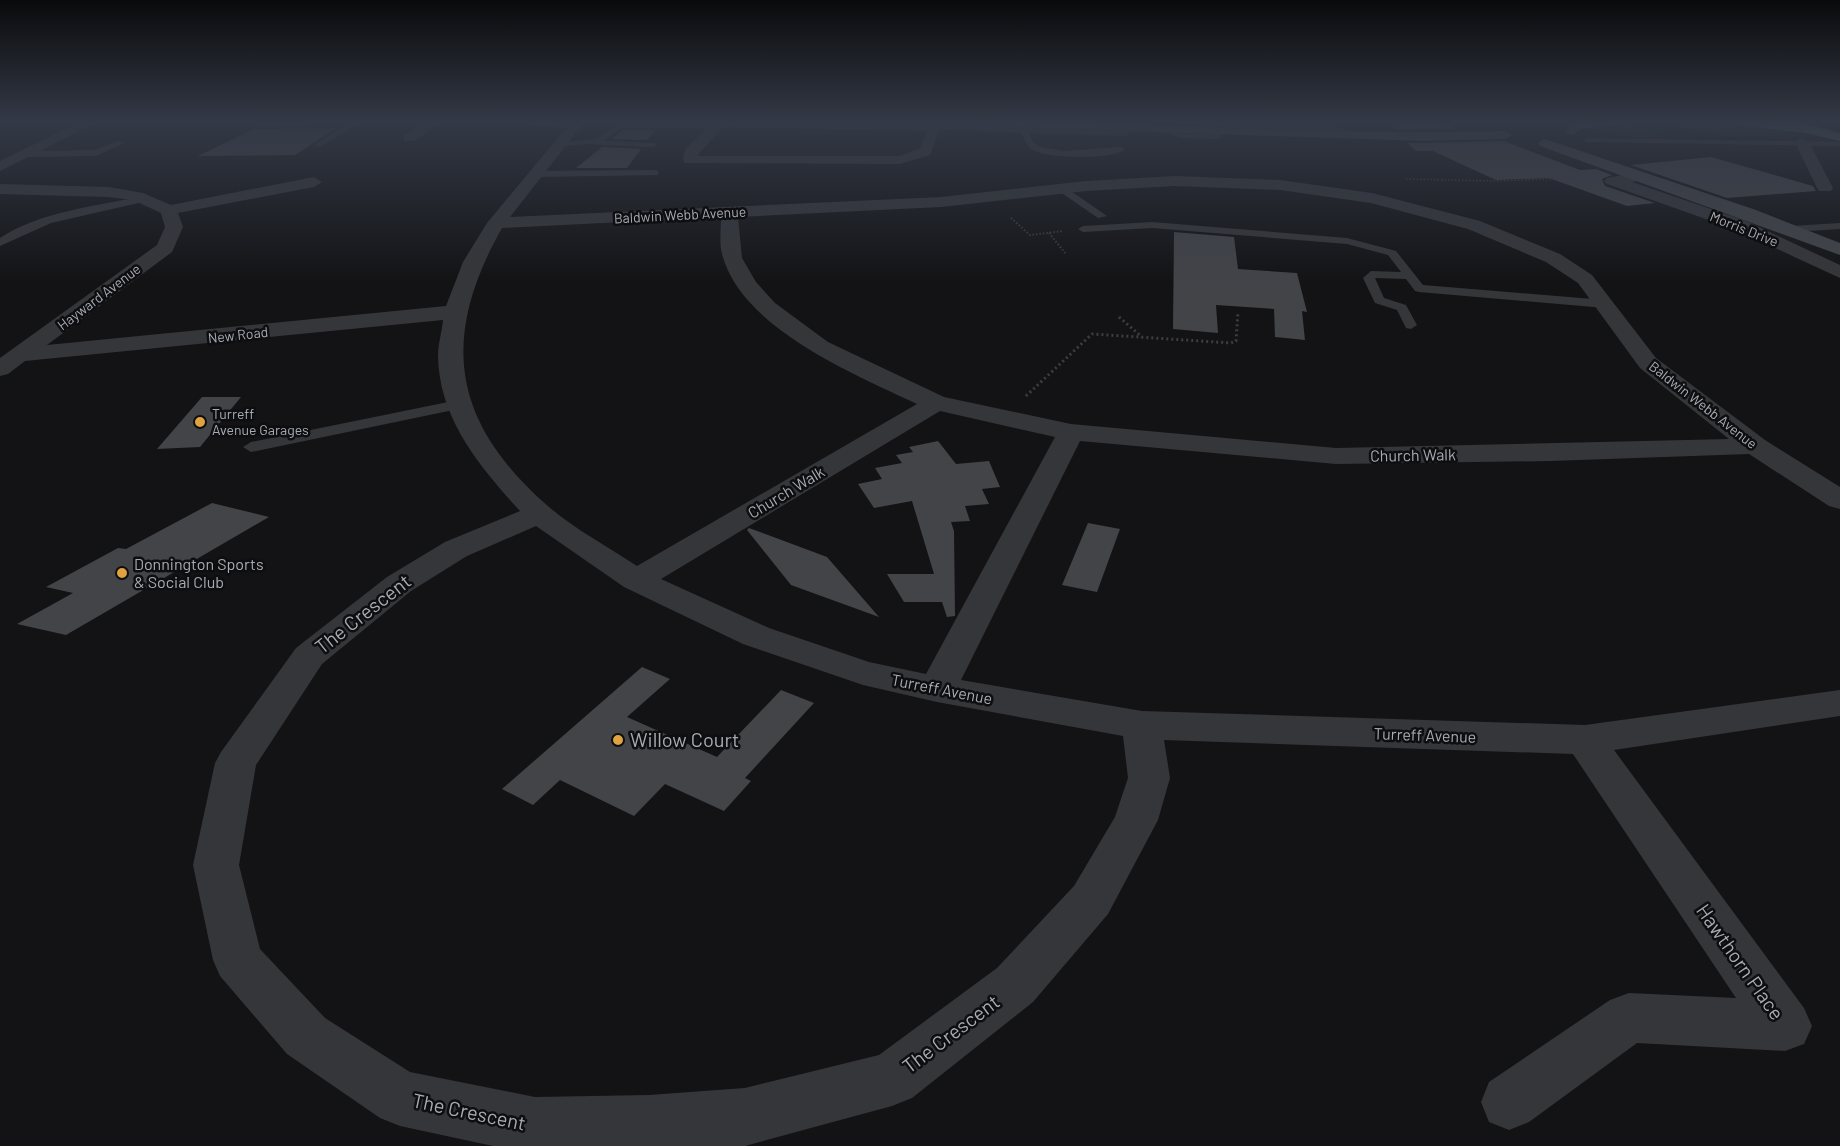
<svg xmlns="http://www.w3.org/2000/svg" width="1840" height="1146" viewBox="0 0 1840 1146" font-family="Barlow,sans-serif">
  <style>
    .green { fill: #202720 }
    .building { fill: #424448 }
    .lines { fill: none; stroke-linecap: round; stroke-linejoin: round }
    .path-far2 { stroke: #3b3d40; stroke-width: 1.5; stroke-dasharray: 1.5 2; stroke-linecap: butt }
    .path-far1 { stroke: #3b3d40; stroke-width: 2; stroke-dasharray: 1.5 2; stroke-linecap: butt }
    .path { stroke: #3b3d40; stroke-width: 3; stroke-dasharray: 2 3; stroke-linecap: butt }
    .lane { fill: #353639; fill-rule: evenodd }
    .street { fill: #353639; fill-rule: evenodd }
    .secondary { fill: #434549; fill-rule: evenodd }
    .highway { fill: #61646a; fill-rule: evenodd }
    .poi-dot { fill: #e1a240; stroke: #0e0e10; stroke-width: 2 }
    .labels { text-anchor: middle; stroke-width: 5; stroke-linejoin: round; paint-order: stroke }
    .far-street-label { font-size: 14px; fill: #a6abb4; stroke: #0e0e10 }
    .far-poi-label { font-size: 14px; fill: #a6abb4; stroke: #0e0e10; text-anchor: start }
    .street-label { font-size: 16px; fill: #a6abb4; stroke: #0e0e10 }
    .poi-label { font-size: 16px; fill: #a6abb4; stroke: #0e0e10; text-anchor: start }
    .near-street-label { font-size: 20px; fill: #a6abb4; stroke: #0e0e10 }
    .near-poi-label { font-size: 20px; fill: #a6abb4; stroke: #0e0e10; text-anchor: start }
  </style>
  <rect width="100%" height="100%" fill="#131315"/>
  <path class="green" d="M1663,123L1759,127L1799,136L1731,137Z
    M1634,126L1661,133L1662,137H1633L1596,130L1595,127Z"/>
  <path class="building" d="M1440,122L1456,129L1396,130L1390,123Z
    M337,128L295,155L198,156L254,129Z
    M623,130H655L647,140L612,139Z
    M1504,141L1580,170L1596,169L1612,175L1602,179L1605,186L1655,203L1627,206L1549,178L1496,180L1433,151H1416L1408,143Z
    M602,147L641,149L627,168H576Z
    M1711,157L1813,186L1816,191L1727,198L1631,165Z
    M1174,232L1234,237L1238,269L1297,273L1307,312L1302,311L1305,340L1275,337L1274,309L1216,305L1218,333L1173,329Z
    M202,397H241L200,447L157,449Z
    M938,441L956,464L989,461L1000,487L982,489L989,504L965,506L970,521L951,522L954,531L955,616L947,617L942,602H904L887,574H934L912,501L874,508L858,484L882,479L875,468L902,463L896,455L913,452L909,447Z
    M212,503L269,517L66,635L17,624L73,593L46,587L118,548L126,549Z
    M1088,523L1120,529L1097,592L1062,585Z
    M749,528L827,557L879,617L791,585L747,530Z
    M642,667L670,679L627,717L717,757L781,690L814,703L745,778L751,781L724,811L665,784L634,816L560,780L533,805L502,789Z"/>
  <g class="lines">
    <path class="path-far2" d="M1406,179L1496,181L1575,178"/>
    <path class="path-far1" d="M1011,218L1030,235L1063,231
      M1049,233L1066,254"/>
    <path class="path" d="M1119,317L1142,337
      M1026,396L1092,334L1231,343L1236,341L1238,312"/>
    <path class="lane" d="M257,121L306,123L310,125L306,127H253Z
      M353,121H362L320,147L313,145Z
      M703,123L706,127L621,128L604,141L657,143L654,147L586,144L560,146L556,144L598,138L619,124Z
      M936,125L1121,131L1120,127L1124,125L1128,127L1129,134L1125,136L1030,133L1032,141L1040,147L1064,151L1121,147L1125,150C1111,159 1052,159 1035,151C1027,147 1024,141 1022,133L933,129Z
      M1161,126L1181,134H1212L1208,130L1212,128L1222,137L1218,139L1180,138L1158,130Z
      M1586,138L1840,142V146L1583,142Z
      M117,141L124,143L96,156L27,157L23,154L27,151L95,150Z
      M655,170L658,171V175L534,177L530,174L534,171Z
      M1059,187H1065L1107,216L1098,218L1059,191Z
      M144,196L147,197V201L51,223L0,246V238C41,211 97,206 144,196Z
      M1152,222L1347,238L1396,251L1423,285L1605,300L1611,304L1605,308L1419,292L1415,291L1406,279L1375,278L1384,298L1406,305L1417,325L1411,329L1406,328L1397,310L1375,303L1363,278L1371,271L1401,272L1388,255L1347,244L1152,228L1083,232L1078,229L1083,226Z
      M1840,223V229L1791,232L1786,229L1791,226Z
      M458,400L466,405L463,408L251,452L243,447L251,442Z"/>
    <path class="street" d="M82,121H99L0,171V161Z
      M426,121H442L414,141H404V135Z
      M527,121H585L510,217L941,197L1086,181L1175,176L1280,180L1372,193L1480,221L1560,254L1592,275L1656,358L1765,440L1840,487V509L1829,506L1749,454L1551,461L1336,464L1080,441L961,680L1142,711L1585,725L1840,690V716L1614,750L1804,1008L1812,1026L1804,1044L1785,1051L1637,1043L1529,1122L1509,1130L1489,1122L1481,1102L1489,1082L1610,1000L1629,993L1736,998L1573,754L1164,740L1170,778L1158,820L1108,914L1033,1002L912,1098L892,1106L745,1146H493L400,1126L380,1118L287,1054L220,976L213,960L193,865L215,763L221,752L296,648L387,577L445,542L520,511C480,467 439,419 438,356C438,344 442,331 443,320L25,361L8,374L0,376V358L157,245L165,227L161,213L133,200L109,197L0,194V184L109,187L143,193L171,205L314,177L322,182L314,187L178,213L183,227L172,252L47,345L446,306L463,262L487,223L566,128L533,125ZM1175,186L1280,190L1371,203L1468,229L1546,262L1578,283L1640,368L1729,439L1336,448L1071,424L944,397L828,342L775,303L756,282L742,258L738,217L941,207L1086,191ZM721,217C721,229 719,242 722,254C741,328 854,374 917,404L637,566C608,547 575,529 549,507C452,423 439,339 502,228ZM940,411L1055,437L926,674L869,662L769,628L661,579ZM536,526L624,587L743,644L863,685L937,702L1123,736L1128,778L1115,817L1074,886L997,968L879,1055L745,1088L649,1095L535,1097L410,1072L325,1018L260,949L239,865L256,765L322,664L411,591L467,556Z
      M715,121L930,123L943,121L930,155L900,164L685,163L683,160L685,149ZM727,126L729,127L928,131L919,149L899,156H697L722,128Z
      M1180,121L1332,125L1358,134L1351,138L1332,133L1186,125Z
      M1802,138L1809,142L1833,188L1831,191H1819L1817,188L1795,142Z
      M1637,172L1645,177L1642,180L1632,182L1746,221L1840,265V278L1734,229L1607,184L1604,181L1607,178Z"/>
    <path class="secondary" d="M941,121C1129,121 1317,136 1505,131L1512,135L1505,139L1424,141L947,125Z
      M1581,121H1621L1615,125L1581,129L1573,135L1568,134L1566,131L1571,123Z
      M1545,139L1756,210L1840,243V255L1540,146L1538,143Z"/>
    <path class="highway" d="M1733,121H1794L1840,133V141L1806,133L1739,125Z"/>
  </g>
  <linearGradient id="sky" x2="0" y2="1"><stop stop-color="#0a0a0c"/><stop offset="0.43" stop-color="#333946"/><stop offset="1" stop-color="#333946" stop-opacity="0"/></linearGradient>
  <rect width="1840" height="282" fill="url(#sky)"/>
  <g class="poi-dot">
    <circle cx="200" cy="422" r="6"/>
    <circle cx="122" cy="573" r="6"/>
    <circle cx="618" cy="740" r="6"/>
  </g>
  <g class="labels">
    <g class="far-street-label">
      <text transform="translate(680 215) rotate(-3)" y="5">Baldwin Webb Avenue</text>
      <text transform="translate(1744 229) rotate(22)" y="5">Morris Drive</text>
      <text transform="translate(99 297) rotate(-37)" y="5">Hayward Avenue</text>
      <text transform="translate(238 335) rotate(-6)" y="5">New Road</text>
      <text transform="translate(1703 405) rotate(38)" y="5">Baldwin Webb Avenue</text>
    </g>
    <g class="far-poi-label">
      <text x="212" y="419">Turreff<tspan x="212" dy="16">Avenue Garages</tspan></text>
    </g>
    <g class="street-label">
      <text transform="translate(1413 455) rotate(-1)" y="6">Church Walk</text>
      <text transform="translate(786 492) rotate(-31)" y="6">Church Walk</text>
      <text transform="translate(942 689) rotate(11)" y="6">Turreff Avenue</text>
      <text transform="translate(1425 735) rotate(2)" y="6">Turreff Avenue</text>
    </g>
    <g class="poi-label">
      <text x="134" y="570">Donnington Sports<tspan x="134" dy="18">&amp; Social Club</tspan></text>
    </g>
    <g class="near-street-label">
      <text transform="translate(363 614) rotate(-38)" y="7">The Crescent</text>
      <text transform="translate(1740 962) rotate(55)" y="7">Hawthorn Place</text>
      <text transform="translate(951 1034) rotate(-37)" y="7">The Crescent</text>
      <text transform="translate(469 1112) rotate(12)" y="7">The Crescent</text>
    </g>
    <g class="near-poi-label">
      <text x="630" y="747">Willow Court</text>
    </g>
  </g>
</svg>
